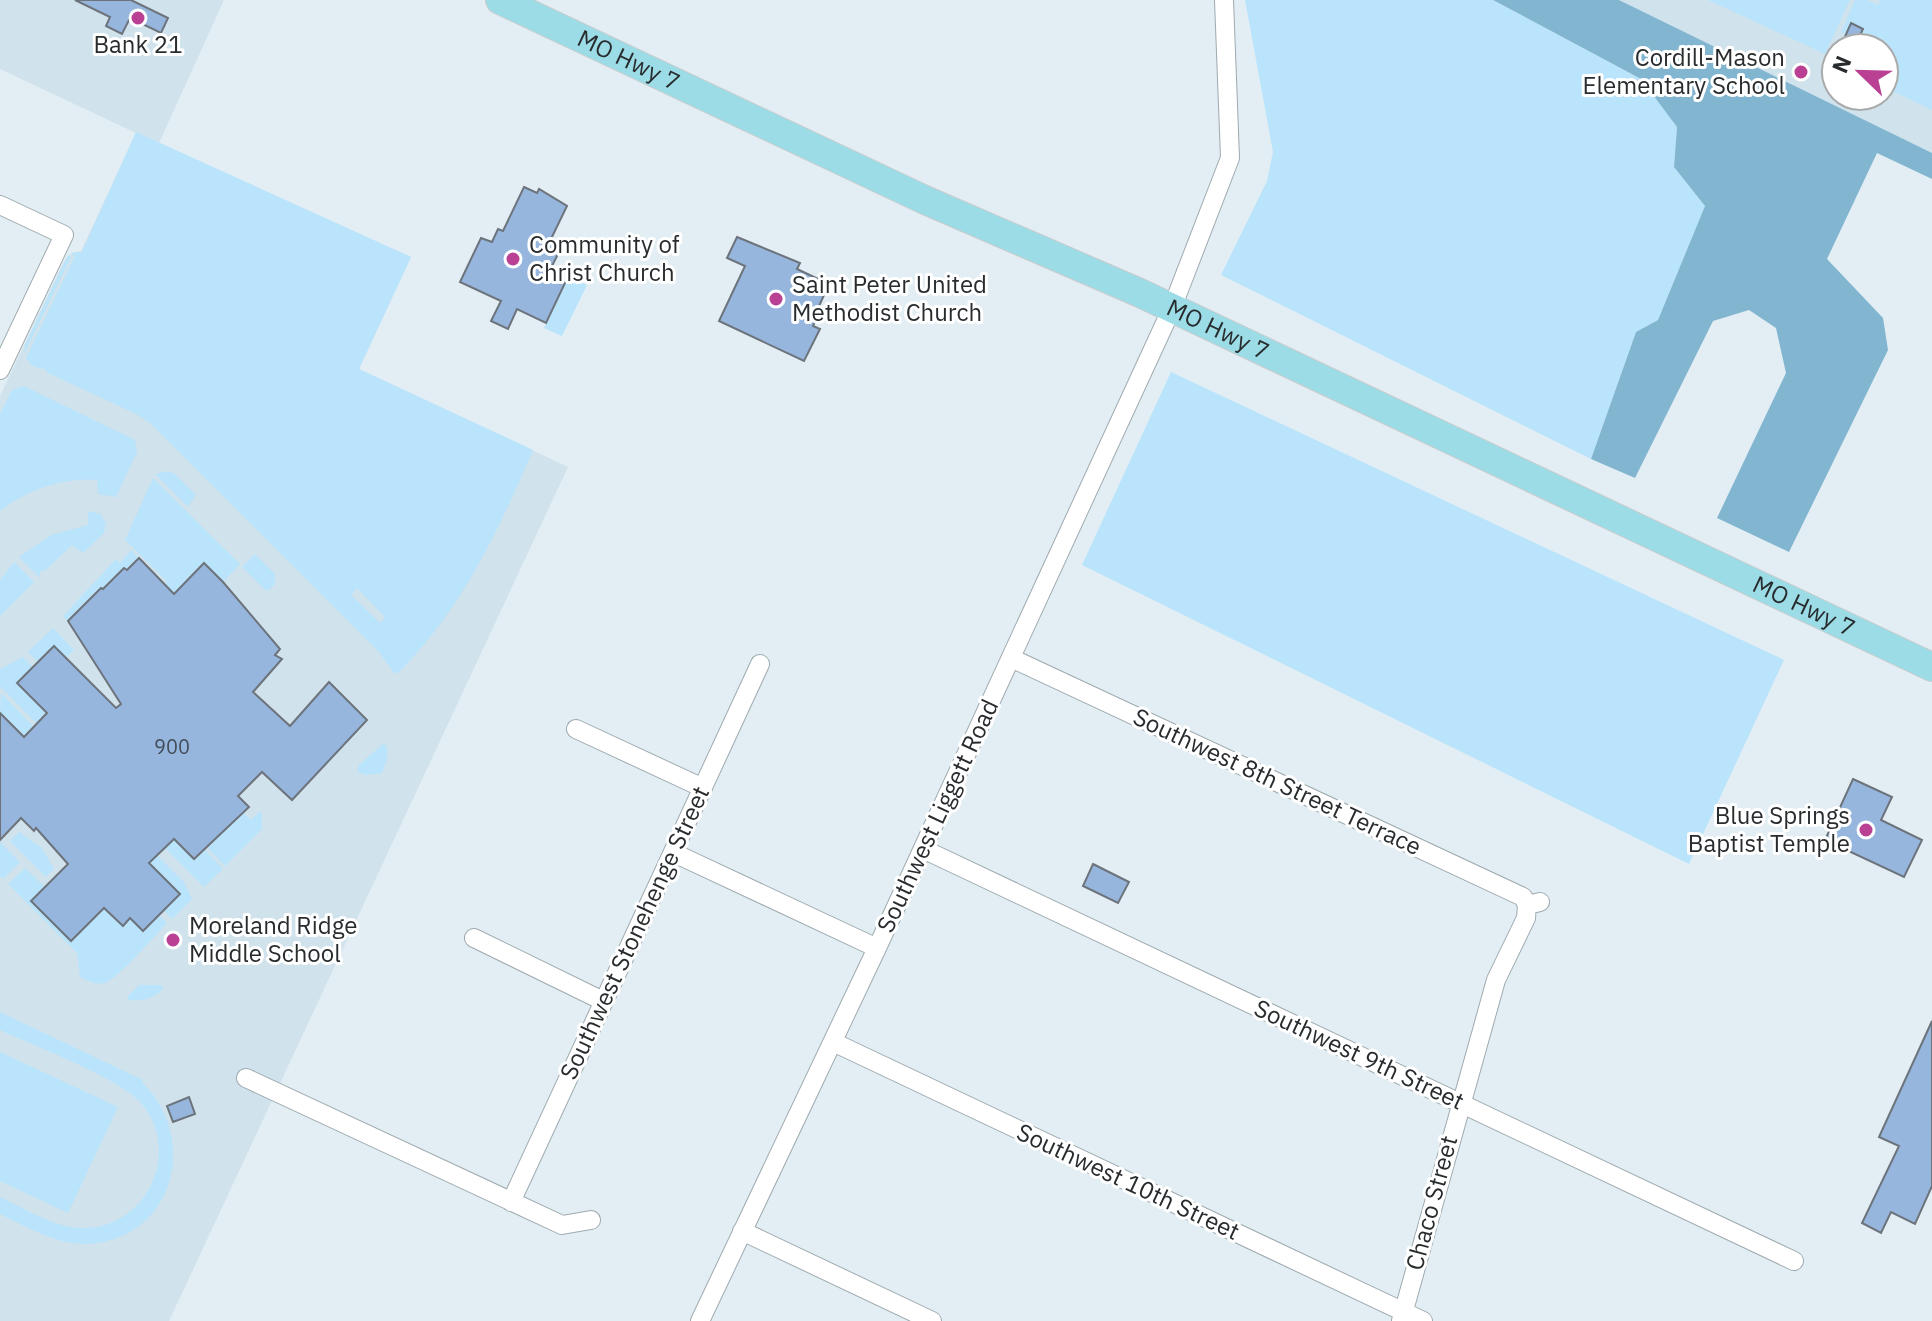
<svg xmlns="http://www.w3.org/2000/svg" width="1932" height="1321" viewBox="0 0 1932 1321" font-family="'IBM Plex Sans',sans-serif">
  <style>
    .built { fill: #d0e2ec; fill-rule: evenodd }
    .green { fill: #bae4fb; fill-rule: evenodd }
    .forest { fill: #81b5d0 }
    .building { fill: #96b6de; stroke: #6d737b; stroke-width: 2 }
    .lines { fill: none; stroke-linecap: round; stroke-linejoin: round }
    .minor-casing { stroke: #9faaaf; stroke-width: 20 }
    .primary-casing { stroke: #cbcccd; stroke-width: 30 }
    .minor { stroke: #fff; stroke-width: 18 }
    .primary { stroke: #9bdce6; stroke-width: 28 }
    .poi-dot { fill: #ba4093; stroke: #fff; stroke-width: 3 }
    .labels { text-anchor: middle; stroke-width: 6; stroke-linejoin: round; paint-order: stroke }
    .number-label { font-size: 20px; fill: #444e5a }
    .poi-label { font-size: 24px; fill: #282c2e; stroke: #fff; text-anchor: start }
    .street-label { font-size: 24px; fill: #282c2e; stroke: #fff }
  </style>
  <rect width="100%" height="100%" fill="#e2eef4"/>
  <path class="built" d="M0,0H224L159,143L411,257L359,369L568,467L169,1321H0V396L64,261L71,253L81,251L136,133L0,69Z
    M1619,0H1932V153ZM1836,48H1884V96H1836Z"/>
  <path class="green" d="M1245,0H1493L1641,79L1677,127L1674,167L1705,206L1658,320L1636,332L1591,459L1221,275L1267,181L1273,152Z
    M1708,0H1850L1825,54Z
    M1855,0H1867L1878,5L1880,1L1878,0H1932V110L1884,87V48H1858L1863,29L1851,23L1846,34L1841,32Z
    M136,132L411,257L359,369L533,450C499,530 460,612 398,673H394L378,651L150,423L136,414L48,373L42,367L41,369L31,365L26,358L75,256L71,253L82,252ZM357,588L385,617L380,623L351,595Z
    M68,255L71,257L24,354L25,345Z
    M568,276L587,285L562,336L544,328Z
    M1171,372L1784,660L1689,864L1082,565Z
    M24,386L135,440L137,452L116,497L98,494L97,480C61,478 29,489 0,511V414L12,390Z
    M168,471L175,474L196,495L188,507L155,474Z
    M153,478L240,564L223,582L203,564L174,594L165,584L167,581L125,540Z
    M88,511L101,514L106,524L104,533L83,553L72,545L46,570L41,571L39,577L19,557L51,535L88,525Z
    M131,550L139,558L127,570L124,568L103,589L101,588L68,621L63,616L116,559L120,563Z
    M255,554L275,574V584L269,590H265L242,567Z
    M14,562L34,582L0,616V580Z
    M53,628L74,650L66,658L53,646L38,662L28,652Z
    M23,657L33,667L17,683L42,707L50,710L37,724L0,686V669Z
    M1,693L34,727L21,740L0,713Z
    M384,743C391,751 386,763 382,773L367,775L357,772L359,765Z
    M260,811L262,814V829L225,866L206,846L243,812L251,820Z
    M19,832L42,848L54,869L46,877L10,841Z
    M174,839L204,849L223,869L204,887L165,848Z
    M0,842L20,862L3,879L0,876Z
    M157,855L184,882L192,899L172,919L164,910L180,894L146,866Z
    M25,868L45,887L31,902L71,941L104,908L123,925L130,918L143,931L159,915L167,923C156,935 117,979 105,983C96,985 88,981 80,977L77,953L8,884Z
    M139,985H159L164,987C158,998 140,1002 128,1000V996Z
    M0,1012L143,1080L142,1082C201,1140 173,1241 86,1244C55,1244 27,1227 0,1214V1197C26,1209 56,1229 85,1228C148,1227 182,1150 141,1103C118,1077 34,1046 0,1030Z
    M0,1052L118,1107L68,1213L0,1181Z"/>
  <path class="forest" d="M1493,0H1619L1932,153V179L1877,153L1827,259L1883,318L1888,350L1789,552L1717,518L1786,373L1776,328L1749,310L1713,321L1635,478L1591,459L1636,332L1658,320L1705,206L1674,167L1677,127L1641,79Z"/>
  <path class="building" d="M75,0H131L168,18L161,33L130,18L122,34L106,26L110,17Z
    M1851,23L1863,29L1854,48H1840Z
    M524,187L537,193L539,189L567,206L551,239L563,244L548,274L565,283L546,323L517,309L508,329L491,321L501,301L460,282L481,238L492,242L498,229L503,231Z
    M737,237L800,263L797,269L829,284L815,315L818,316L813,326L820,329L804,361L719,321L745,266L727,258Z
    M139,558L174,594L204,563L223,582L280,649L275,655L282,659L253,692L290,726L329,682L367,720L292,800L262,772L238,796L249,807L194,859L174,839L149,863L180,894L143,931L130,918L123,926L104,908L71,941L31,901L68,864L36,828L34,831L21,818L0,840V713L24,737L47,713L17,683L54,646L116,708L121,704L68,621L101,588L103,589L124,568L127,570Z
    M1853,779L1892,797L1881,820L1922,840L1904,877L1825,840Z
    M1093,864L1129,882L1118,903L1083,886Z
    M1932,1021V1186L1915,1224L1891,1212L1881,1233L1862,1223L1899,1146L1879,1137Z
    M189,1097L195,1114L173,1122L167,1106Z"/>
  <g class="lines">
    <g class="minor-casing">
      <path id="minor" d="M0,205L64,235L0,370
        M1011,658L1523,897L1527,905L1540,902
        M576,729L703,788
        M923,849L1794,1261
        M674,853L877,948
        M474,938L603,1001
        M833,1042L1423,1321
        M246,1078L562,1225L591,1220
        M511,1202L760,664
        M742,1231L932,1321
        M700,1321L877,948L1172,308L1230,158L1224,0
        M1401,1321L1496,980L1526,918L1527,905"/>
    </g>
    <g class="primary-casing">
      <g id="primary">
        <path id="s1" d="M500,0L925,200L1140,293L1932,667"/>
      </g>
    </g>
    <use href="#minor" class="minor"/>
    <use href="#primary" class="primary"/>
  </g>
  <g class="poi-dot">
    <circle cx="138" cy="18" r="8"/>
    <circle cx="1801" cy="72" r="8"/>
    <circle cx="513" cy="259" r="8"/>
    <circle cx="776" cy="299" r="8"/>
    <circle cx="1866" cy="830" r="8"/>
    <circle cx="173" cy="940" r="8"/>
  </g>
  <g class="labels">
    <g class="number-label">
      <text x="172" y="754">900</text>
    </g>
    <g class="poi-label">
      <text x="138" y="53" text-anchor="middle">Bank 21</text>
      <text x="1785" y="66" text-anchor="end">Cordill-Mason<tspan x="1785" dy="28">Elementary School</tspan></text>
      <text x="529" y="253">Community of<tspan x="529" dy="28">Christ Church</tspan></text>
      <text x="792" y="293">Saint Peter United<tspan x="792" dy="28">Methodist Church</tspan></text>
      <text x="1850" y="824" text-anchor="end">Blue Springs<tspan x="1850" dy="28">Baptist Temple</tspan></text>
      <text x="189" y="934">Moreland Ridge<tspan x="189" dy="28">Middle School</tspan></text>
    </g>
    <g class="street-label">
      <text dy="8" stroke="none"><textPath href="#s1" startOffset="142">MO Hwy 7</textPath></text>
      <text dy="8" stroke="none"><textPath href="#s1" startOffset="790">MO Hwy 7</textPath></text>
      <text dy="8" stroke="none"><textPath href="#s1" startOffset="1438">MO Hwy 7</textPath></text>
      <text transform="translate(1277 782) rotate(25)" y="8">Southwest 8th Street Terrace</text>
      <text transform="translate(938 816) rotate(-65)" y="8">Southwest Liggett Road</text>
      <text transform="translate(635 933) rotate(-65)" y="8">Southwest Stonehenge Street</text>
      <text transform="translate(1359 1055) rotate(25)" y="8">Southwest 9th Street</text>
      <text transform="translate(1128 1182) rotate(25)" y="8">Southwest 10th Street</text>
      <text transform="translate(1432 1203) rotate(-75)" y="8">Chaco Street</text>
    </g>
  </g>
  <g transform="translate(1860 72) rotate(293)"><circle r="38" fill="#ffffff" stroke="#a9abab" stroke-width="2"/>
  <path d="M0-6L14 30L0 20L-14 30Z" fill="#ba4093"/>
  <text y="-12" font-size="22" font-weight="bold" text-anchor="middle" fill="#282c2e">N</text>
  </g>
</svg>
